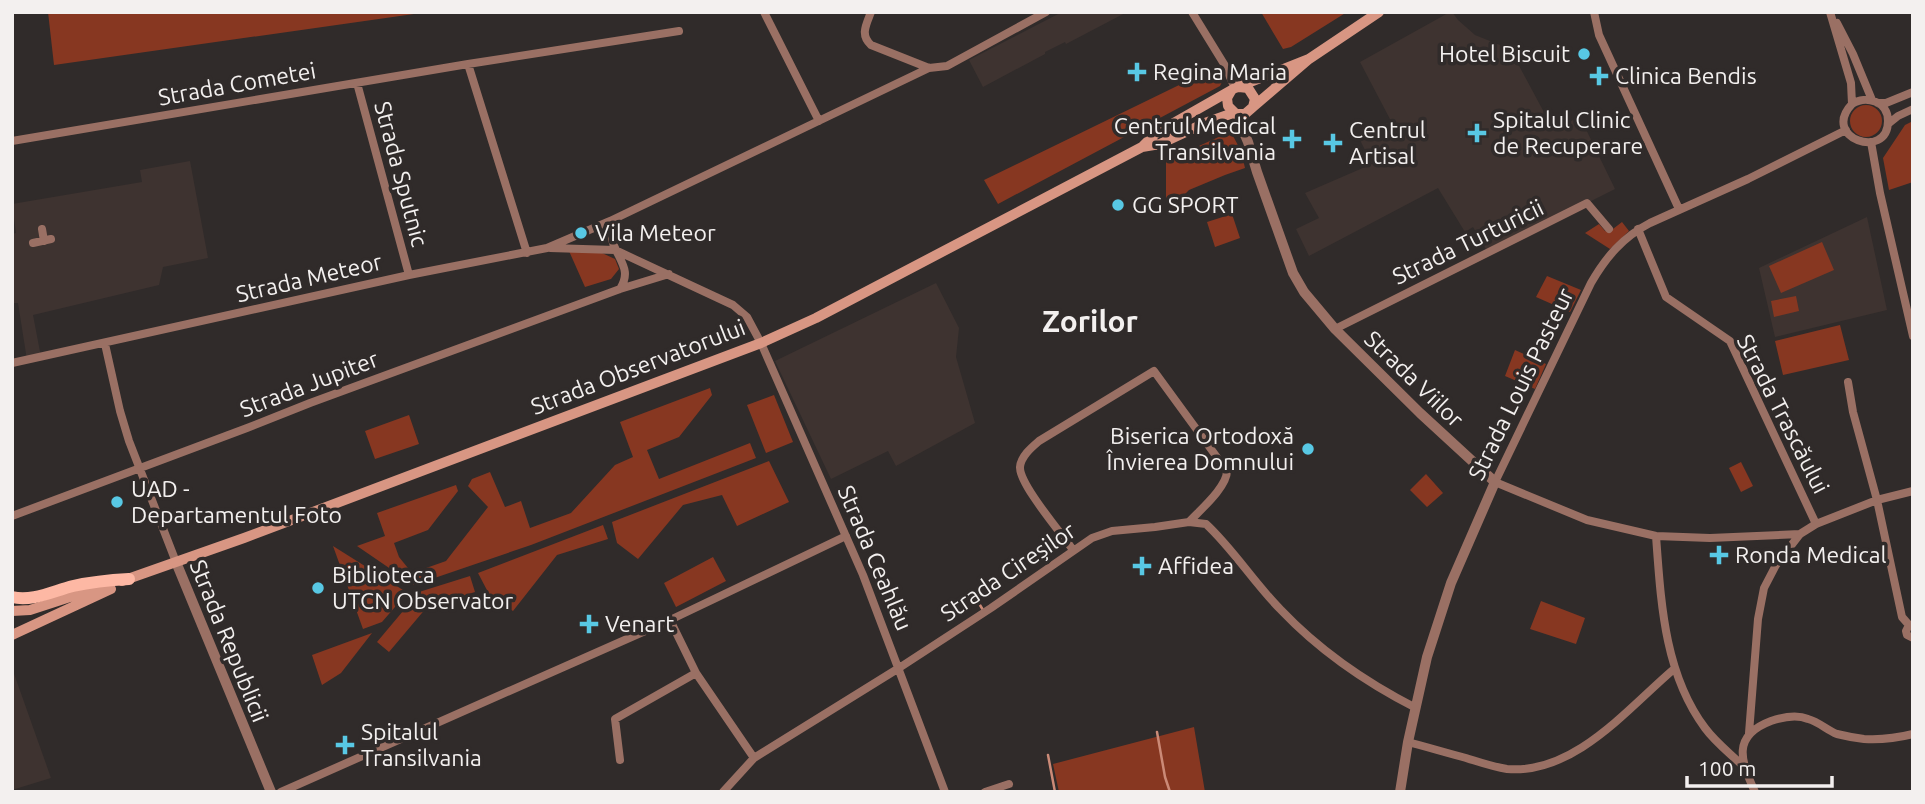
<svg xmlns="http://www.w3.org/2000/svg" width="1925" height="804" viewBox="0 0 1925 804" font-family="Ubuntu,sans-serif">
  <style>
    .built { fill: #3e3330 }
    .green { fill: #873721 }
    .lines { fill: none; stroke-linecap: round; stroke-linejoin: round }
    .stream { stroke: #cb8a77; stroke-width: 2.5 }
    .minor { stroke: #9a7064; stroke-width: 8 }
    .tertiary { stroke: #9a7064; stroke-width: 10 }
    .secondary { stroke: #d89683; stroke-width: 10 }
    .primary { stroke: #fdb8a4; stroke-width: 12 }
    .poi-dot { fill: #58c8e4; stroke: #302b2a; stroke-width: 2.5 }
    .labels { text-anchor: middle; stroke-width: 7; stroke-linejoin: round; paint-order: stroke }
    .poi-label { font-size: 23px; fill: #f3f0ef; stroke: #302b2a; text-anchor: start }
    .street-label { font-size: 23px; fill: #f3f0ef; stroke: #302b2a }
    .district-label { font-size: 30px; font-weight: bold; fill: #f3f0ef; stroke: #302b2a }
  </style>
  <rect width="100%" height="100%" fill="#302b2a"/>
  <path class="built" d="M1062,12H1127L1066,44L1065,42L1045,52V54L983,87L969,60Z
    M1450,12H1452L1458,20L1475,35L1510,49L1553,129L1580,117L1615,189L1488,253L1473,227L1465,232L1438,188L1309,256L1296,229L1319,218L1305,193L1372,164L1358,136L1391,121L1360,62Z
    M190,161L208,258L163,267L159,285L33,315L41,357L27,360L18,303H12V234L16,233L12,204L142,182L140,170Z
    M1867,217L1887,310L1775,337L1759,268Z
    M936,283L959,328L956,357L975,423L896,466L888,451L831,479L775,361Z
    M12,668L51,778L12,790Z"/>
  <path class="green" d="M48,12H428L54,65Z
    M1261,12H1347L1291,47L1283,49Z
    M1214,68L1222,82L1220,86L998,204L984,180Z
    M1850 121a16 16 0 1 1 32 0a16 16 0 1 1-32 0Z
    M1913,121V182L1889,190L1883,158L1905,125Z
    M1232,134L1241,151L1245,168L1225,175L1189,190L1174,205L1166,198V161L1223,135Z
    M1232,214L1240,238L1215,247L1207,222Z
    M1622,222L1629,231L1610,249L1585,233L1599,224L1605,231L1609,232Z
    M1822,242L1834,270L1781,293L1769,266Z
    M569,251L602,253L615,259L619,269L611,279L585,287Z
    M1547,276L1581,290L1570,312L1536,297Z
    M1796,296L1799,311L1774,317L1771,301Z
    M1840,325L1849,360L1783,375L1775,341Z
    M1515,350L1546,364L1535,389L1505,376Z
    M710,388L712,395L679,437L647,450L659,479L750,443L756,458L531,545L414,585L357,546L385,536L377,513L456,485L458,491L428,530L394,543L399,557L412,573L446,561L488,507L468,486L472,479L490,472L505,507L521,501L530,528L571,513L615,465L633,457L620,422Z
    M774,395L793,442L766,453L747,405Z
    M409,415L419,444L375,459L365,431Z
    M769,461L789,502L737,526L722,495L683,505L638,559L617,543L612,522Z
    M1741,462L1753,486L1741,492L1729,468Z
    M1426,474L1443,493L1427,507L1410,490Z
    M603,525L608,539L557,555L513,611L489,594L478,573Z
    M333,546L403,590L401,600L382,622L363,629Z
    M713,557L726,581L676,607L664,583Z
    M470,576L475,592L427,607L389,652L377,642L419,592Z
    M1541,601L1585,618L1576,644L1530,629Z
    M372,633L341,673L322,685L312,655Z
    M1194,727L1205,792H1059L1053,764Z"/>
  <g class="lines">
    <path class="stream" d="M972,592L983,610
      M1157,732L1165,777L1170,792
      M1048,755L1055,792"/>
    <path class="minor" d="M764,12L819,121
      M871,12C866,25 860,35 871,45L929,68L947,66L1046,12
      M1192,12L1224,64L1235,88
      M1594,12L1599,35L1679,209
      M1830,12L1851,83L1852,104C1820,138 1888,161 1888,121C1888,101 1866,95 1852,104
      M1837,23L1853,54L1872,100
      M468,64L527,253
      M357,83L409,275
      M1878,103H1886L1913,92
      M1888,124L1898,116L1913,109
      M12,141L468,64L679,31
      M1871,142L1880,193L1913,336
      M610,221C610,231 611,241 616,250C623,265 630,273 620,289
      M42,229L44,241
      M1638,229L1666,297L1730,341L1816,524
      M33,243L51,239
      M550,248L615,250L733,305L747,317L761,343L863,575L945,792
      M1335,329L1587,203L1609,229
      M105,344L120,411L129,441L176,562
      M12,363L409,275L547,248L610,221L929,68
      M1848,382L1853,412L1877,500L1902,617L1909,625
      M12,516L247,428L310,403L620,289L669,274
      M1800,534L1710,538L1656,536L1587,520L1495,482L1591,283C1606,257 1623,237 1650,223L1748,179L1846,130
      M1656,536C1661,602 1664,673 1705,728C1716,743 1731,754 1744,767
      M1073,550C1062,534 1019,484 1020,467C1021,456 1032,447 1039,441L1154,371L1227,471C1227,487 1200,510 1189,522
      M670,620L696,673L754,758
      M1909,625L1906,631L1907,635L1913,638
      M1749,733L1758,619L1764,588L1776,565L1800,534L1816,524L1877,500L1913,491
      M1408,742C1427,747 1447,753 1466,758C1479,762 1493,767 1507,769C1574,775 1628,708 1674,669
      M620,760L615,719L696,673
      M281,792L670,620L846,536
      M723,792L754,758L899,668L991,608L1092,538L1112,531L1155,527L1189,522L1206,524C1234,550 1254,583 1281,610C1319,650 1367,683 1416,708
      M985,792L1009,784
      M1755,792C1741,761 1731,736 1771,721C1783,717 1796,714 1808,719C1819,722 1827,730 1837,734C1845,736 1856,738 1864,739C1880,740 1897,738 1913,734"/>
    <path class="tertiary" d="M1236,114L1248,142L1257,172L1293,273L1304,292L1335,329L1420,413L1495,482L1451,583L1427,657L1408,742L1400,792
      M176,562L271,792"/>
    <path class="secondary" d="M1231,91L1227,98L1228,106L1236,114H1245L1253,107L1255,99L1248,88L1239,87
      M1253,107L1309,59L1379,12
      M1142,147L1160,144L1205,123L1233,113
      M122,581L244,538L761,343L816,318L1142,147L1156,133L1235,88L1309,59
      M12,611L30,610L107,585
      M12,635L111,589"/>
    <path class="primary" d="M12,597C32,602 53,591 73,586C91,582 110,580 129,579"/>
  </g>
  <g class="poi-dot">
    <circle cx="1584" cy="54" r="7"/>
    <path d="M1133.5 61.5h7v7h7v7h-7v7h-7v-7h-7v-7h7z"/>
    <path d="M1595.5 65.5h7v7h7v7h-7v7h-7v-7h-7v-7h7z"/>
    <path d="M1473.5 122.5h7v7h7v7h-7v7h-7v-7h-7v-7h7z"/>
    <path d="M1288.5 128.5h7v7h7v7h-7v7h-7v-7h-7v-7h7z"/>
    <path d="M1329.5 132.5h7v7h7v7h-7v7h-7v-7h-7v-7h7z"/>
    <circle cx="1118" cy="205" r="7"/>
    <circle cx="581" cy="233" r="7"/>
    <circle cx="1308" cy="449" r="7"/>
    <circle cx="117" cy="502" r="7"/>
    <path d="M1715.5 544.5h7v7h7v7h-7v7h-7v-7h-7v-7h7z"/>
    <path d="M1138.5 555.5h7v7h7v7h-7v7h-7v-7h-7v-7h7z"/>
    <circle cx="318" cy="588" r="7"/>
    <path d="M585.5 613.5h7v7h7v7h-7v7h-7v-7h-7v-7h7z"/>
    <path d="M341.5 734.5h7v7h7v7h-7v7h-7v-7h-7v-7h7z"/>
  </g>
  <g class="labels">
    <g class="poi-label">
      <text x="1570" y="62" text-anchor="end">Hotel Biscuit</text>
      <text x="1153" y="80">Regina Maria</text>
      <text x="1615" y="84">Clinica Bendis</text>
      <text x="1493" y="128">Spitalul Clinic<tspan x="1493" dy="26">de Recuperare</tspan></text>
      <text x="1276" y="134" text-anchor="end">Centrul Medical<tspan x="1276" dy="26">Transilvania</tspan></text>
      <text x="1349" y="138">Centrul<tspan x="1349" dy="26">Artisal</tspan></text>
      <text x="1132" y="213">GG SPORT</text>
      <text x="595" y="241">Vila Meteor</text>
      <text x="1294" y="444" text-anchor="end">Biserica Ortodoxă<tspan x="1294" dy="26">Învierea Domnului</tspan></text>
      <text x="131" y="497">UAD -<tspan x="131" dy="26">Departamentul Foto</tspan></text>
      <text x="1735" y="563">Ronda Medical</text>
      <text x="1158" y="574">Affidea</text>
      <text x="332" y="583">Biblioteca<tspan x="332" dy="26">UTCN Observator</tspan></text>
      <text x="605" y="632">Venart</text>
      <text x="361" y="740">Spitalul<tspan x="361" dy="26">Transilvania</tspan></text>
    </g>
    <g class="street-label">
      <text transform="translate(237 84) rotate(-10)" y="8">Strada Cometei</text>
      <text transform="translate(401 174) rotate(75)" y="8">Strada Sputnic</text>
      <text transform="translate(1468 242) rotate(-26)" y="8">Strada Turturicii</text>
      <text transform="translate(309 278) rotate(-13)" y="8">Strada Meteor</text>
      <text transform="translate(638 367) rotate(-21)" y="8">Strada Observatorului</text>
      <text transform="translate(1414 379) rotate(44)" y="8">Strada Viilor</text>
      <text transform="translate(309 384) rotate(-21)" y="8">Strada Jupiter</text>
      <text transform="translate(1521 384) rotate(-64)" y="8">Strada Louis Pasteur</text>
      <text transform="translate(1783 414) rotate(63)" y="8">Strada Trascăului</text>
      <text transform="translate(875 558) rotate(67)" y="8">Strada Ceahlău</text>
      <text transform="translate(1008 572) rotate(-34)" y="8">Strada Cireșilor</text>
      <text transform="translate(229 641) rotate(68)" y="8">Strada Republicii</text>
    </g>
    <g class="district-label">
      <text x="1090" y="332">Zorilor</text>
    </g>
  </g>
  <rect width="1925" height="804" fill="none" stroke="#f3f0ef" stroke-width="28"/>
  <path d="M1687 776v10h145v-10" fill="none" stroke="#f3f0ef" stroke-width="3.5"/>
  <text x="1698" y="776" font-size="21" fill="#f3f0ef" stroke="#302b2a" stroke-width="5" paint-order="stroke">100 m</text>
</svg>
